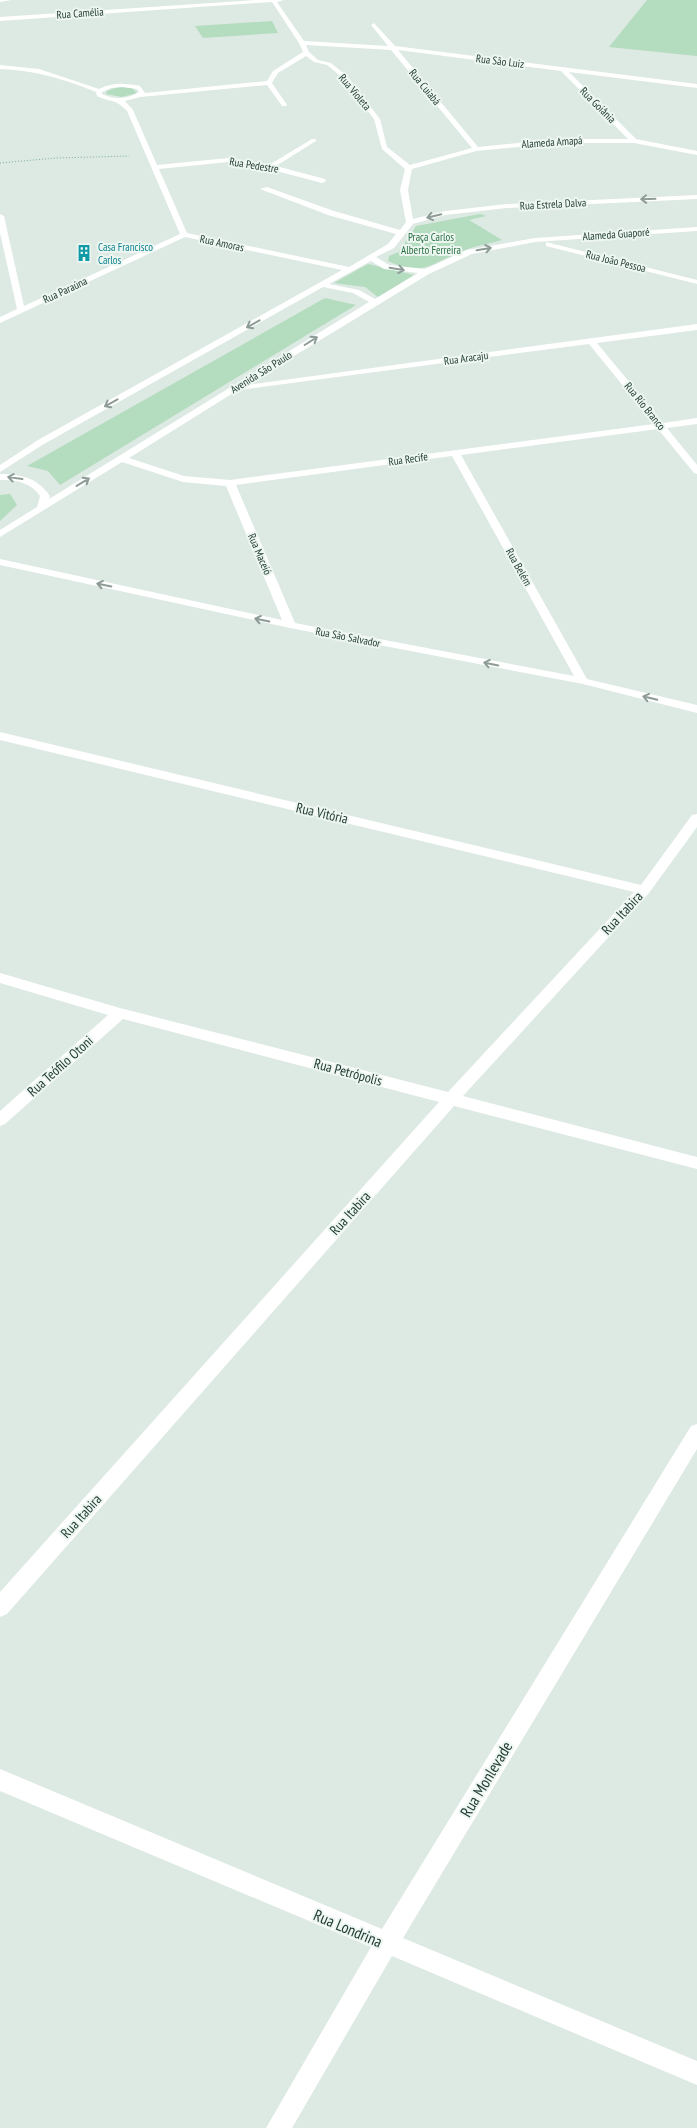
<svg xmlns="http://www.w3.org/2000/svg" width="697" height="2128" viewBox="0 0 697 2128" font-family="'PT Sans Narrow',sans-serif">
  <style>
    .green { fill: #b4dcbe }
    .lines { fill: none; stroke-linecap: round; stroke-linejoin: round }
    .path { stroke: #7cae9d; stroke-width: 1; stroke-dasharray: 1 2; stroke-linecap: butt }
    .minor { fill: #fff; fill-rule: evenodd }
    .oneway { stroke: #8e9c98 }
    .labels { text-anchor: middle; stroke-width: 4; stroke-linejoin: round; paint-order: stroke }
    .far-street-label { font-size: 11px; fill: #1e3931; stroke: #edf6f1 }
    .far-park-label { font-size: 11px; fill: #287042; stroke: #edf6f1 }
    .far-culture-label { font-size: 11px; fill: #0d838f; stroke: #edf6f1; text-anchor: start }
    .street-label { font-size: 14px; fill: #1e3931; stroke: #edf6f1 }
    .near-street-label { font-size: 16px; fill: #1e3931; stroke: #edf6f1 }
  </style>
  <rect width="100%" height="100%" fill="#dde9e3"/>
  <path class="green" d="M647,0H697V56L609,47Z
    M272,21L278,33L203,38L195,26Z
    M118,87L132,88L137,93L122,97L106,94L107,91Z
    M480,214L486,216L469,220L502,240C487,244 471,247 457,253C429,266 420,276 388,261L389,256L399,252L416,226Z
    M368,264L414,275L378,297L365,287L334,283Z
    M325,298L356,305L60,485L48,471L27,466Z
    M10,494L17,505L0,521V495Z"/>
  <g class="lines">
    <path class="path" d="M0,163L56,158L129,156"/>
    <path class="minor" d="M0,0H11L0,2Z
      M256,0H284L277,2L304,41L388,46L371,25L374,23L395,46L697,84V88L569,72L636,139L697,151V155L634,143H559L476,151L412,169L408,190L413,219L445,211L507,204L697,195V199L507,208L445,215L413,224L394,248L376,257L389,265L425,269L467,250L535,238L697,227V231L535,242L472,254L429,274L246,385L697,324V330L597,343L663,423L697,418V424L667,428L697,465V474L694,473L658,429L461,455L587,679L697,705V713L583,684L290,628L0,565V559L282,620L226,486L183,482L122,462L0,537V530L37,507L40,496C30,482 16,480 0,480V474C21,474 38,478 50,496L49,499L369,302L353,293L323,287L44,444L0,472V465L38,440L342,270L185,237L0,323V317L17,309L0,233V214L4,216L24,306L180,234L127,111C115,98 111,103 97,96L96,92C64,79 34,70 0,69V65L39,69L99,89C113,82 125,83 140,86L145,93L267,81L273,71L303,52L299,43L272,2L0,21V17ZM306,45L391,50L472,148L410,165L387,147L380,119L347,76L331,63L318,60L309,52ZM398,50L561,71L628,139H559L478,147ZM306,56L314,62L327,65L343,78L374,119L382,149L405,169L400,190L406,222L400,230L334,211L267,187L260,189L328,215L396,234L388,244L349,267L187,233L159,169L228,162L269,169L322,183L326,181L325,179L276,166L316,141V139H312L269,165L228,158L157,165L133,110L125,101L140,97L267,85L282,106H286L287,105L272,83L278,73ZM123,87L137,89L139,92C128,99 114,100 102,94V92L111,88ZM371,261L384,269L418,273L375,299L359,290L329,284ZM589,344L654,424L230,480L184,476L129,458L238,390ZM452,456L574,676L295,623L236,485Z
      M546,242L697,280V284L546,246Z
      M0,732L641,885L692,815L697,814V827L649,893L463,1096L697,1157V1169L454,1106L7,1614L0,1617V1592L439,1102L123,1019L5,1124L0,1126V1111L108,1015L0,983V973L120,1008L448,1092L634,892L0,740Z
      M697,1424V1449L403,1938L697,2061V2085L392,1956L292,2128H266L371,1947L0,1791V1769L382,1929L691,1426Z"/>
  </g>
  <defs><path id="oneway-shaft" d="M-6 0H5M1.5-3L5.5 0L1.5 3" fill="none" stroke-width="1.6" stroke-linecap="round" stroke-linejoin="round" transform="scale(1.25)"/></defs>
  <g class="oneway">
    <use href="#oneway-shaft" transform="translate(648 199) rotate(178)"/>
    <use href="#oneway-shaft" transform="translate(434 216) rotate(166)"/>
    <use href="#oneway-shaft" transform="translate(484 249) rotate(-10)"/>
    <use href="#oneway-shaft" transform="translate(397 269) rotate(10)"/>
    <use href="#oneway-shaft" transform="translate(253 324) rotate(151)"/>
    <use href="#oneway-shaft" transform="translate(311 341) rotate(-32)"/>
    <use href="#oneway-shaft" transform="translate(111 403) rotate(151)"/>
    <use href="#oneway-shaft" transform="translate(15 478) rotate(-172)"/>
    <use href="#oneway-shaft" transform="translate(83 482) rotate(-31)"/>
    <use href="#oneway-shaft" transform="translate(104 585) rotate(-168)"/>
    <use href="#oneway-shaft" transform="translate(262 620) rotate(-168)"/>
    <use href="#oneway-shaft" transform="translate(491 664) rotate(-169)"/>
    <use href="#oneway-shaft" transform="translate(650 698) rotate(-166)"/>
  </g>
  <defs>
    <g id="building-bare" transform="scale(1.35)"><path d="M-4-6H4V6H1V3H-1V6H-4ZM-2.5-4.3h1.7v1.8h-1.7ZM.8-4.3h1.7v1.8H.8ZM-2.5-1h1.7V.8h-1.7ZM.8-1h1.7V.8H.8Z" fill="#0f9aa8" stroke="#edf6f1" stroke-width="2.5" paint-order="stroke"/></g>
  </defs>
  <g fill-rule="evenodd">
    <use href="#building-bare" x="84" y="253"/>
  </g>
  <g class="labels">
    <g class="far-street-label">
      <text transform="translate(80 13) rotate(-4)" y="4">Rua Camélia</text>
      <text transform="translate(500 61) rotate(7)" y="4">Rua São Luiz</text>
      <text transform="translate(425 87) rotate(51)" y="4">Rua Cuiabá</text>
      <text transform="translate(355 92) rotate(50)" y="4">Rua Violeta</text>
      <text transform="translate(598 105) rotate(45)" y="4">Rua Goiânia</text>
      <text transform="translate(552 142) rotate(-4)" y="4">Alameda Amapá</text>
      <text transform="translate(254 165) rotate(9)" y="4">Rua Pedestre</text>
      <text transform="translate(553 204) rotate(-3)" y="4">Rua Estrela Dalva</text>
      <text transform="translate(616 234) rotate(-4)" y="4">Alameda Guaporé</text>
      <text transform="translate(222 243) rotate(12)" y="4">Rua Amoras</text>
      <text transform="translate(616 261) rotate(14)" y="4">Rua João Pessoa</text>
      <text transform="translate(65 290) rotate(-25)" y="4">Rua Paraúna</text>
      <text transform="translate(466 358) rotate(-8)" y="4">Rua Aracaju</text>
      <text transform="translate(261 372) rotate(-32)" y="4">Avenida São Paulo</text>
      <text transform="translate(645 406) rotate(51)" y="4">Rua Rio Branco</text>
      <text transform="translate(408 459) rotate(-8)" y="4">Rua Recife</text>
      <text transform="translate(260 554) rotate(67)" y="4">Rua Maceió</text>
      <text transform="translate(519 567) rotate(61)" y="4">Rua Belém</text>
      <text transform="translate(348 637) rotate(11)" y="4">Rua São Salvador</text>
    </g>
    <g class="far-park-label">
      <text x="431" y="241">Praça Carlos<tspan x="431" dy="13">Alberto Ferreira</tspan></text>
    </g>
    <g class="far-culture-label">
      <text x="98" y="251">Casa Francisco<tspan x="98" dy="13">Carlos</tspan></text>
    </g>
    <g class="street-label">
      <text transform="translate(322 813) rotate(13)" y="5">Rua Vitória</text>
      <text transform="translate(622 913) rotate(-47)" y="5">Rua Itabira</text>
      <text transform="translate(60 1066) rotate(-42)" y="5">Rua Teófilo Otoni</text>
      <text transform="translate(348 1072) rotate(15)" y="5">Rua Petrópolis</text>
      <text transform="translate(350 1213) rotate(-48)" y="5">Rua Itabira</text>
      <text transform="translate(81 1516) rotate(-48)" y="5">Rua Itabira</text>
    </g>
    <g class="near-street-label">
      <text transform="translate(486 1779) rotate(-59)" y="6">Rua Monlevade</text>
      <text transform="translate(348 1928) rotate(23)" y="6">Rua Londrina</text>
    </g>
  </g>
</svg>
